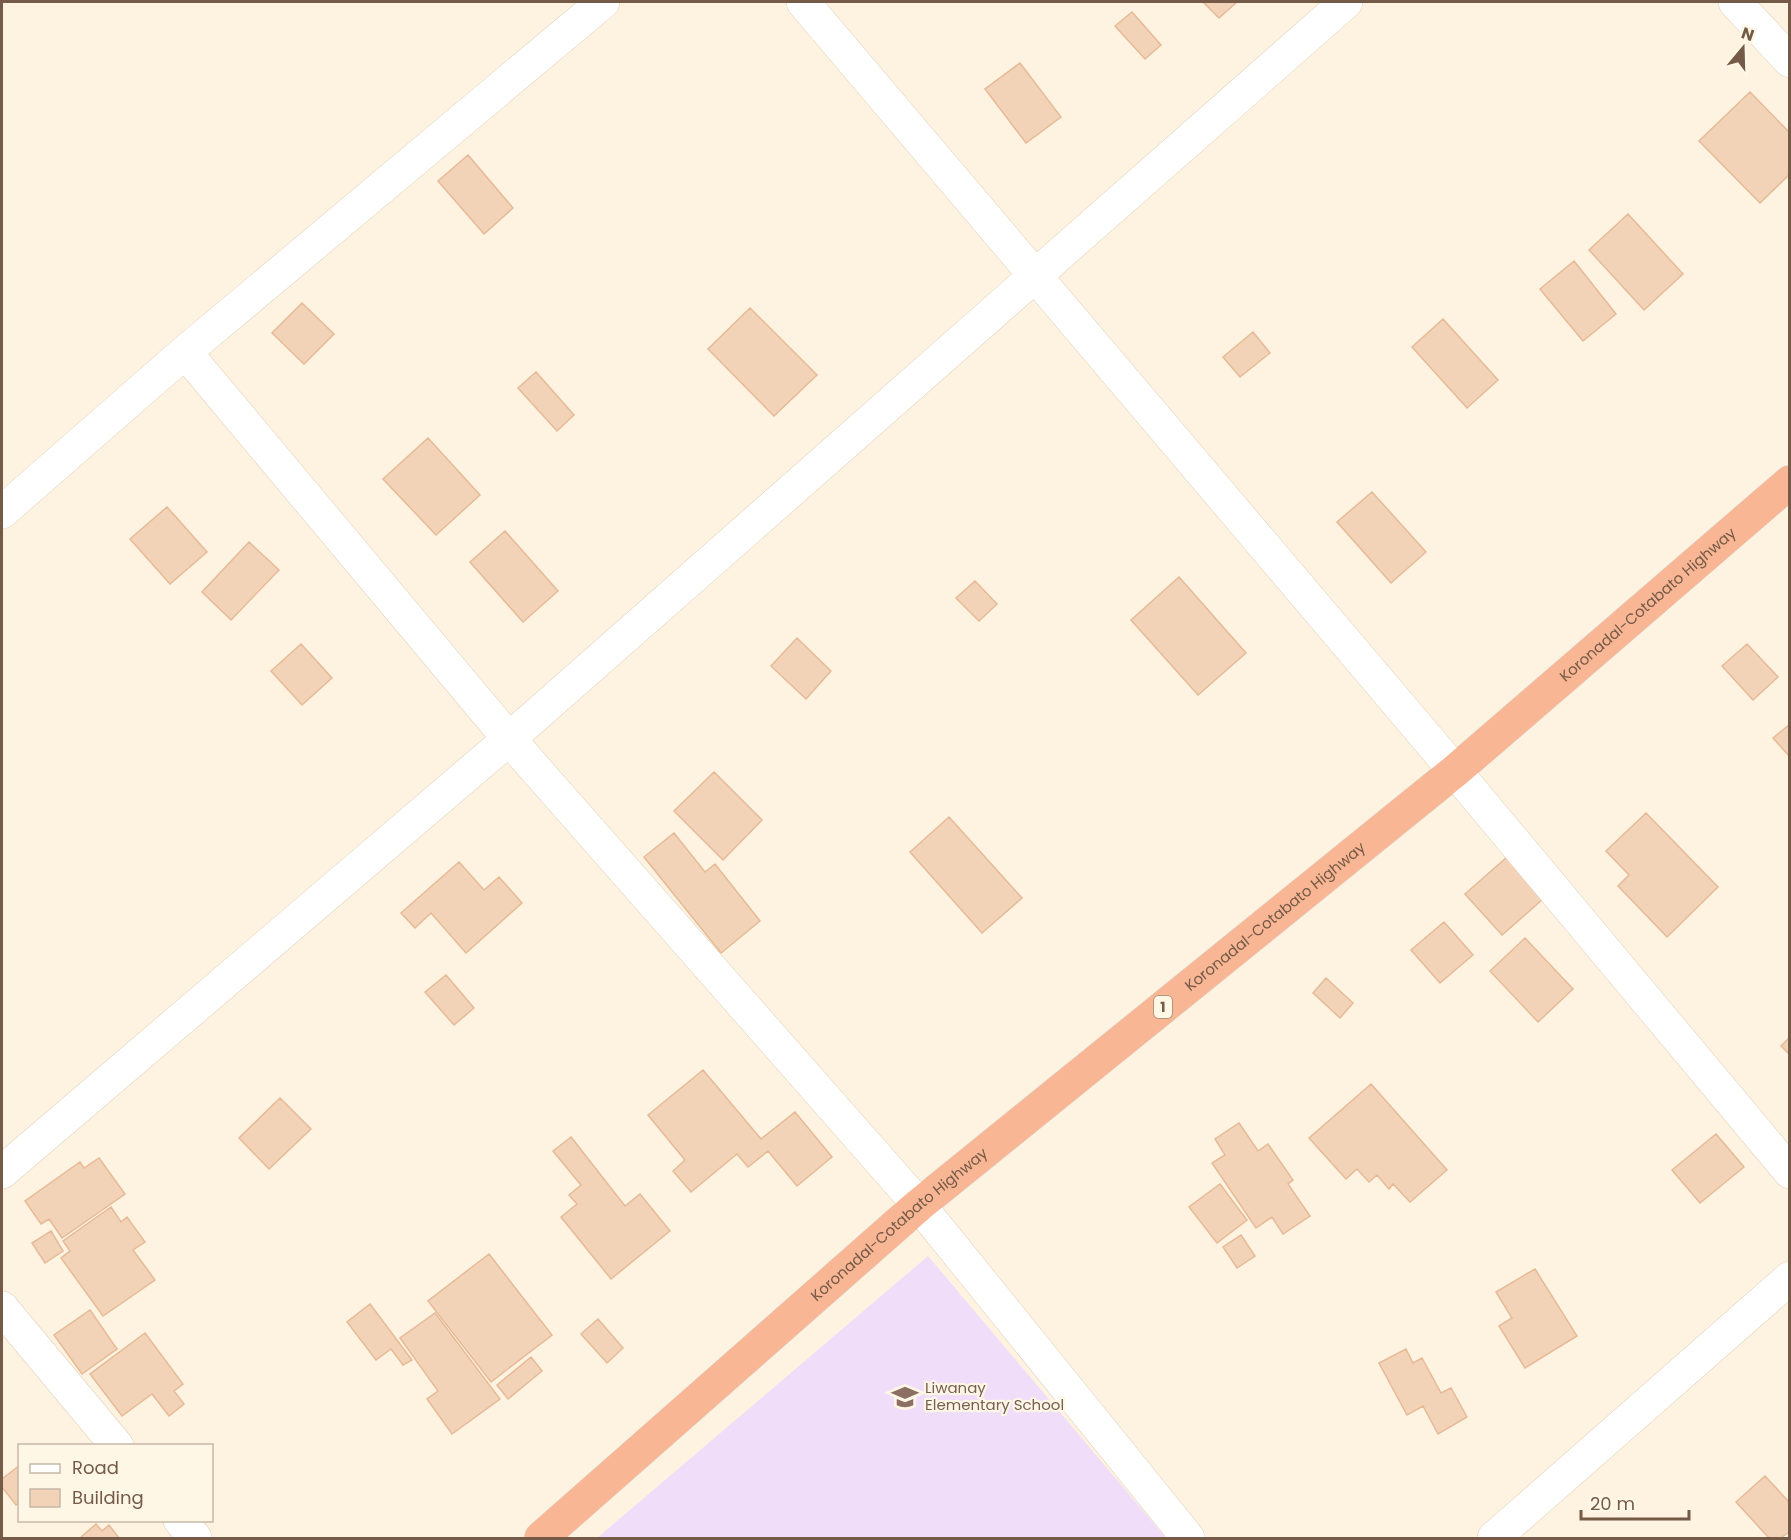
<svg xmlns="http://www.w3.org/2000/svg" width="1791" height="1540" viewBox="0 0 1791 1540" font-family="Poppins,sans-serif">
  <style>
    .education { fill: #f0ddf9 }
    .building { fill: #f3d3b7; stroke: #e6ba97; stroke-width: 1.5 }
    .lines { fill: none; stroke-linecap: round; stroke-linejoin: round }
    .minor-casing { stroke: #e1d0bc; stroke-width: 34 }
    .highway-casing { stroke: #ded7d3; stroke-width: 34 }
    .minor { stroke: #fff; stroke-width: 33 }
    .highway { stroke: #f9b694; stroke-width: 33 }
    .labels { text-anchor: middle; stroke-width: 4.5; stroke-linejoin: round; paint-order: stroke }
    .shield { fill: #fff7e6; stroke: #9e8977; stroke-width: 1.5 }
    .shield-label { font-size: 14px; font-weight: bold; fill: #745a47 }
    .street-label { font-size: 15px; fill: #745a47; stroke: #fff7e6 }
    .education-label { font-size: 15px; fill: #785e54; stroke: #fff7e6; text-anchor: start }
  </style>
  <rect width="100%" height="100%" fill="#fdf3e0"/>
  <path class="education" d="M928,1256L1166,1538H597Z"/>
  <path class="building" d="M1203,2H1237L1219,18Z
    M1132,12L1161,45L1145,59L1115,26Z
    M1020,63L1061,117L1026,143L985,89Z
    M1750,92L1790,133V174L1760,203L1699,141Z
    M468,155L513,208L484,234L438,181Z
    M1628,214L1683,274L1644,310L1589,250Z
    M1574,261L1616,314L1583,341L1540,289Z
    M302,303L334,334L304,364L272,333Z
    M750,308L817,375L774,416L708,349Z
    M1443,319L1498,380L1467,408L1412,347Z
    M1253,332L1270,353L1240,377L1223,357Z
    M536,372L574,415L557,431L518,388Z
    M428,438L480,495L436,535L383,479Z
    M1372,492L1426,552L1391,583L1337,522Z
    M167,507L207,552L170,584L130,539Z
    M505,531L558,591L523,622L470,562Z
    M249,542L279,570L231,620L202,592Z
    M1179,577L1246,653L1198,695L1131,620Z
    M975,581L997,604L979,621L956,598Z
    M797,638L831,671L806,699L771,666Z
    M301,644L332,678L302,705L271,671Z
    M1747,644L1778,677L1753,700L1722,666Z
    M1790,724V757L1773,738Z
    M714,772L762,820L723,860L674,811Z
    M1646,813L1718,887L1667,937L1618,886L1629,875L1606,851Z
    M949,817L1022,898L982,933L910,852Z
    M674,833L705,872L715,864L760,921L721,953L644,857Z
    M1507,857L1543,899L1502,935L1465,894Z
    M459,862L484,890L499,877L522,903L466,953L431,913L415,928L401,913Z
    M1444,922L1473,955L1440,983L1411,950Z
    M1525,938L1573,989L1538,1022L1490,971Z
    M446,975L474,1008L454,1025L425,992Z
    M1326,978L1353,1003L1340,1018L1313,993Z
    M1790,1037V1055L1781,1046Z
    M703,1070L761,1139L795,1112L832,1157L797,1186L768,1151L748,1167L737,1154L691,1192L673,1171L685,1160L648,1115Z
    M1371,1084L1447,1170L1410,1202L1393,1184L1389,1189L1377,1175L1369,1182L1357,1169L1346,1179L1309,1138Z
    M280,1098L311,1129L269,1169L239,1138Z
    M1239,1123L1258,1151L1268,1144L1293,1180L1288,1184L1310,1216L1283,1234L1272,1217L1256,1228L1212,1163L1225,1155L1215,1139Z
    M1716,1134L1744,1167L1700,1203L1672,1170Z
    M571,1137L625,1206L640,1194L670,1231L611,1279L561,1217L577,1204L569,1195L581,1185L553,1151Z
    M99,1158L125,1194L62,1238L49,1219L41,1224L25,1201L80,1162L84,1168Z
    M1220,1184L1247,1220L1217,1243L1189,1207Z
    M111,1207L121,1222L127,1217L145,1242L133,1250L155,1280L103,1316L61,1258L70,1251L63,1241Z
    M51,1231L63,1251L45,1263L32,1243Z
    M1241,1235L1255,1256L1237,1268L1223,1247Z
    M489,1254L552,1335L491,1382L428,1301Z
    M1535,1269L1577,1336L1525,1368L1499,1326L1512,1318L1496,1292Z
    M370,1304L412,1360L403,1365L391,1349L376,1360L347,1322Z
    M90,1310L117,1349L82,1374L54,1335Z
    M435,1313L500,1399L452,1434L427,1399L438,1391L400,1338Z
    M598,1319L623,1348L607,1363L581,1334Z
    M145,1333L183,1384L174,1391L184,1404L169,1416L152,1394L122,1416L90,1374Z
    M1406,1349L1413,1363L1422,1358L1441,1393L1451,1388L1467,1417L1438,1434L1423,1406L1407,1415L1379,1363Z
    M531,1357L542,1371L508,1399L497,1385Z
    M20,1465V1502L16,1505L2,1487V1479Z
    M1765,1476L1790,1503V1531L1781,1538H1769L1736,1502Z
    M96,1524L102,1531L109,1525L119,1538H80Z"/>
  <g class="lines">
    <g class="minor-casing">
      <path id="minor" d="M803,2L1455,771L1790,1172
        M1735,2L1790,61
        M185,352L509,739L919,1205L1188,1538
        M2,512L185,352L603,2
        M2,1172L509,739L1346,2
        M2,1308L117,1446
        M180,1520L195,1538
        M1494,1538L1790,1278"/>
    </g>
    <g class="highway-casing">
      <g id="highway">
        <path id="s1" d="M541,1538L919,1205L1455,771L1790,482"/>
      </g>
    </g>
    <use href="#minor" class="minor"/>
    <use href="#highway" class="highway"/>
  </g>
  <defs>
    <g id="school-bare" transform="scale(2.07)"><path d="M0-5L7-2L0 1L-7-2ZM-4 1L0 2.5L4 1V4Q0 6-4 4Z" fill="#8d6e63" stroke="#fff7e6" stroke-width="2.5" paint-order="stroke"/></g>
  </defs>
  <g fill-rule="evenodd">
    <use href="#school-bare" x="905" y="1397"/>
  </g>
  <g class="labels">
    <rect class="shield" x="1154" y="996" width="18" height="22" rx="4.5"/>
    <g class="shield-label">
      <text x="1163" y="1012">1</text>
    </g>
    <g class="street-label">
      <text dy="5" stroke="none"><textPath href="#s1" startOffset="1448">Koronadal-Cotabato Highway</textPath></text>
      <text dy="5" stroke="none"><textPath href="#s1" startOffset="962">Koronadal-Cotabato Highway</textPath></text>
      <text dy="5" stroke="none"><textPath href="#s1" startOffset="476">Koronadal-Cotabato Highway</textPath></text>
    </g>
    <g class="education-label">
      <text x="925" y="1393">Liwanay<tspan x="925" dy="17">Elementary School</tspan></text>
    </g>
  </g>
  <rect width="1791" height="1540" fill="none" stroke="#745a47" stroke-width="6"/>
  <rect x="18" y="1444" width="195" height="78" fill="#fff7e6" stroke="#c7b8a6" stroke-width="1.5"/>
  <rect x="30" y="1464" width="30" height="9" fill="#ffffff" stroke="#c7b8a6" stroke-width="1.5"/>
  <text x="72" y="1474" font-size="18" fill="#745a47">Road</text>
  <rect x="30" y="1489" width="30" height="18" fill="#f3d3b7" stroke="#c7b8a6" stroke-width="1.5"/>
  <text x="72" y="1504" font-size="18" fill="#745a47">Building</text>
  <g transform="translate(1743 48) rotate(19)" stroke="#fff7e6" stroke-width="4.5" paint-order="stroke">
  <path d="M0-4.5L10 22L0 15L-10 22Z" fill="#745a47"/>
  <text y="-9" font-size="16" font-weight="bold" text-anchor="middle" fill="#745a47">N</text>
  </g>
  <path d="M1581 1510v9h108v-9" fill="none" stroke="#745a47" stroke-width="3"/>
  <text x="1590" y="1510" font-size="18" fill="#745a47" stroke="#fff7e6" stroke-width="4.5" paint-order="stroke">20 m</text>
</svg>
